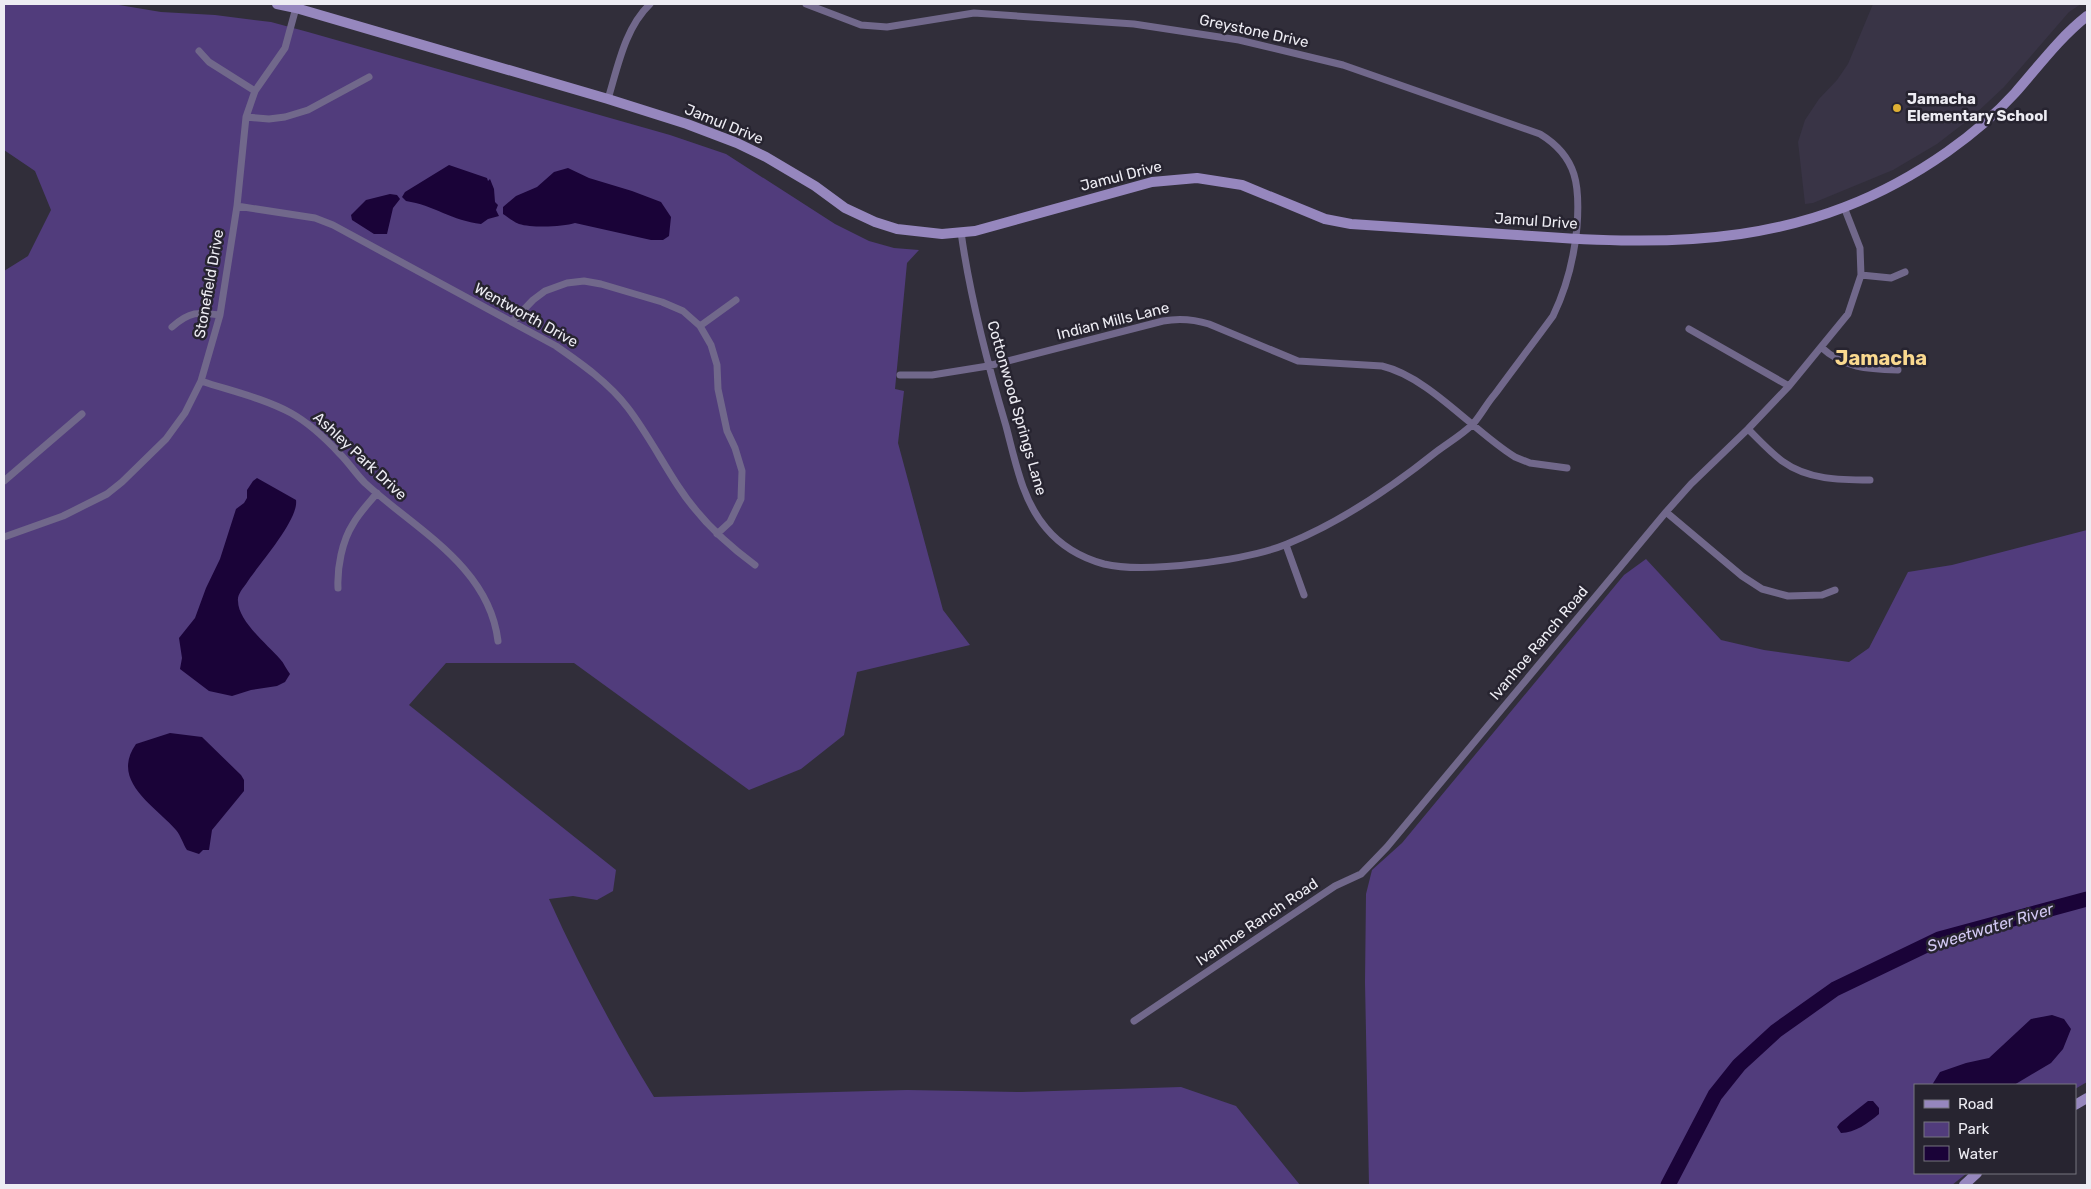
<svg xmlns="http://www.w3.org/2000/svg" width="2091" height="1189" viewBox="0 0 2091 1189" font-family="Rubik,sans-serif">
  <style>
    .built { fill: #393446 }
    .green { fill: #513c7c }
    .water { fill: #1a0338 }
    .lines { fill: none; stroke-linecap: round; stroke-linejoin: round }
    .river { stroke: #1a0338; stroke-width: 15 }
    .street { stroke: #71688b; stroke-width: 7 }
    .secondary { stroke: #9687be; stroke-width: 10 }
    .poi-dot { fill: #dfb034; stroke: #272430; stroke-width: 2 }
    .labels { text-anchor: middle; stroke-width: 5; stroke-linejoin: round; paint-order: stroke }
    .street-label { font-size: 15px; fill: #edecf3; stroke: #272430 }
    .poi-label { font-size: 15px; font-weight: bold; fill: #edecf3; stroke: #272430; text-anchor: start }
    .water-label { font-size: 16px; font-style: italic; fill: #d3c9f4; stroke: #272430 }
    .district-label { font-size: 20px; font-weight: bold; fill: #fad98f; stroke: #272430 }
  </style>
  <rect width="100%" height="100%" fill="#312e3a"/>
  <path class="built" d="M1873,4H2081L2069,12L2004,87L1972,117L1937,144L1893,170L1813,203L1805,204L1798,142L1805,120L1819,99L1837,80L1848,64Z"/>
  <path class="green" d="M4,4H113L161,12L215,15L271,22L308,32L670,135L726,154L835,224L869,241L894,248L919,250L907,263L895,389L904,391L898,443L943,610L970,645L857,672L844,735L801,769L749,790L574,663H446L409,705L616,870L613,891L597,900L573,896L549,899C580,968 615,1033 654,1097L907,1090L1021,1092L1181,1087L1236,1106L1300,1185H4V271L28,256L51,210L35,171L4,150Z
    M2087,530V1082L2075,1089V1085H1915V1173H1967L1952,1185H1369L1365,982L1366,894L1372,870L1402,843L1624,575L1646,559L1721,640L1764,650L1849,662L1869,648L1908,572L1952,565Z"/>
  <path class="water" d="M449,165L487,178L488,181L490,179L494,189L495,202L498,205L496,210L499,216L488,219L481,224C453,221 433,205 406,201L402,197L405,192Z
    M568,168L589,178L632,191L661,202L671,217L669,236L663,240H651L575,223C563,227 532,228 519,224C512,221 509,218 503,214V207L516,196L537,187L554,172Z
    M390,194L397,195L400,199L393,208L387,234H374L352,220L351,215L366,200Z
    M257,478L296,500C299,520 258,565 246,584C243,588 237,595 238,601C238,621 267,644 280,659C284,663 286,669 290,674L285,682L277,686L251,690L232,696L209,691L180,669L182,658L179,638L195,618L206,588L220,559L236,509L244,503L247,498V490L253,481Z
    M170,733L202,737L241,775L244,780V791L212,830L209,850H203L199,854L187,850C183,844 181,836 176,830C154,805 110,781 136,744Z
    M2052,1015L2064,1019L2071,1029L2063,1049L2051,1063L2014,1085H1932L1940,1072L1966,1063L1989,1058L2031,1019Z
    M1868,1101H1873L1879,1108V1114C1868,1123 1855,1133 1841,1133L1837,1127L1840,1123Z"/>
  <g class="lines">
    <path class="river" d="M1668,1185L1715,1095L1739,1065L1776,1031L1835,989L1939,939L2087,899"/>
    <path class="street" d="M806,4L861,25L887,27L974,13L1134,24L1239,40L1343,65L1540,134C1578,157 1580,187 1577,227C1574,259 1567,287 1553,316C1534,342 1514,368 1495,394C1487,403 1481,415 1473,424C1463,434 1448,443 1436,452C1391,488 1341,522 1287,544C1248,560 1145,574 1104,564C1082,558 1061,546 1046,528C1022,500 1015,460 1006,426C987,362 970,298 961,232
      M199,51L209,62L255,91
      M608,99C618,66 625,28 650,4
      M246,117L269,119L285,117L308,110L369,77
      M237,206L315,218L333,225L556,346C582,364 609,383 628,408C647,433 661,460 678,486C698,517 725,543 755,565
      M1861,275L1891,278L1905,272
      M512,322L533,300L545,291L567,283L584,281L601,284L662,302L683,311L700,326L711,345L717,365L718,389L727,431L735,448L742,471L741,499L730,522L717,534
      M700,326L736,300
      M172,327C190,311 198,312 220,315
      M1689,329L1789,386
      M1821,347C1843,368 1868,369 1898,370
      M900,375H932L988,366L1163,321C1179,318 1193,319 1209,324L1298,361L1382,366C1429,377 1474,432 1515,457L1530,463L1567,468
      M201,381C231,391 263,398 291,413C309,423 326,439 340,454C349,463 356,474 365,483C415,529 489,566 498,641
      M1748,429C1759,440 1770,452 1782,461C1808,480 1840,480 1870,480
      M4,481L82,414
      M1666,512L1742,576L1762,589L1788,596L1822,595L1835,590
      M4,537L63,516L107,494L122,482L166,439L185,413L201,381L220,315L237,206L246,117L255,91L285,48L297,4
      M1286,545L1304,595
      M338,588C337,568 342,541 353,524C359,513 369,503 377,493
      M1134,1021L1335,886L1361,874L1387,847L1666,512L1691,484L1748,429L1789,386L1848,314L1861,275L1860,248L1844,207"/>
    <path class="secondary" d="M277,4L296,8L608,99L687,124L737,143L766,157L815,186L845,208L875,222L897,229L942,234L975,231L1152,182L1197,178L1242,185L1325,219L1351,224C1406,228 1462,231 1517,235C1677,247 1810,248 1947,152C1971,135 1995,115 2015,93C2038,67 2059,38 2087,16
      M2075,1105L2087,1098
      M1964,1185L1977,1173"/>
  </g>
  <circle class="poi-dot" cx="1897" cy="108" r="5"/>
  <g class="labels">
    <g class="street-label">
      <text transform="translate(1254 31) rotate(12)" y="5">Greystone Drive</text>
      <text transform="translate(724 124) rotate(22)" y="5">Jamul Drive</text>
      <text transform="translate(1121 176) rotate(-14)" y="5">Jamul Drive</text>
      <text transform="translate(1536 221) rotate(4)" y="5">Jamul Drive</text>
      <text transform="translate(209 284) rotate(-80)" y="5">Stonefield Drive</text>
      <text transform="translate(526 315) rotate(29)" y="5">Wentworth Drive</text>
      <text transform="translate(1113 321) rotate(-14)" y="5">Indian Mills Lane</text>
      <text transform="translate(1017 408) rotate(74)" y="5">Cottonwood Springs Lane</text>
      <text transform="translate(360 456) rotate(43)" y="5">Ashley Park Drive</text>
      <text transform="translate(1539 643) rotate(-50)" y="5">Ivanhoe Ranch Road</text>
      <text transform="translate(1257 922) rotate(-34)" y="5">Ivanhoe Ranch Road</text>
    </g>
    <g class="poi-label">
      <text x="1907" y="104">Jamacha<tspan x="1907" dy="17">Elementary School</tspan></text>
    </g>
    <g class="water-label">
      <text transform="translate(1990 927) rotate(-17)" y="6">Sweetwater River</text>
    </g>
    <g class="district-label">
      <text x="1881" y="365">Jamacha</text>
    </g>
  </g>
  <rect width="2091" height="1189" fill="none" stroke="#edecf3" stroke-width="10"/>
  <rect x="1914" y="1084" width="162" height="90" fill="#272430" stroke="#76747e"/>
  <rect x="1924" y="1100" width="25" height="8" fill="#9687be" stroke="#76747e"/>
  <text x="1958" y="1109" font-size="15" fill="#edecf3">Road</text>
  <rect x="1924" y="1122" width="25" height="15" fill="#513c7c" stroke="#76747e"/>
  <text x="1958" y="1134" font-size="15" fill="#edecf3">Park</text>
  <rect x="1924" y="1146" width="25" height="15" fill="#1a0338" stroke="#76747e"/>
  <text x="1958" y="1159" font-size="15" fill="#edecf3">Water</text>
</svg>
